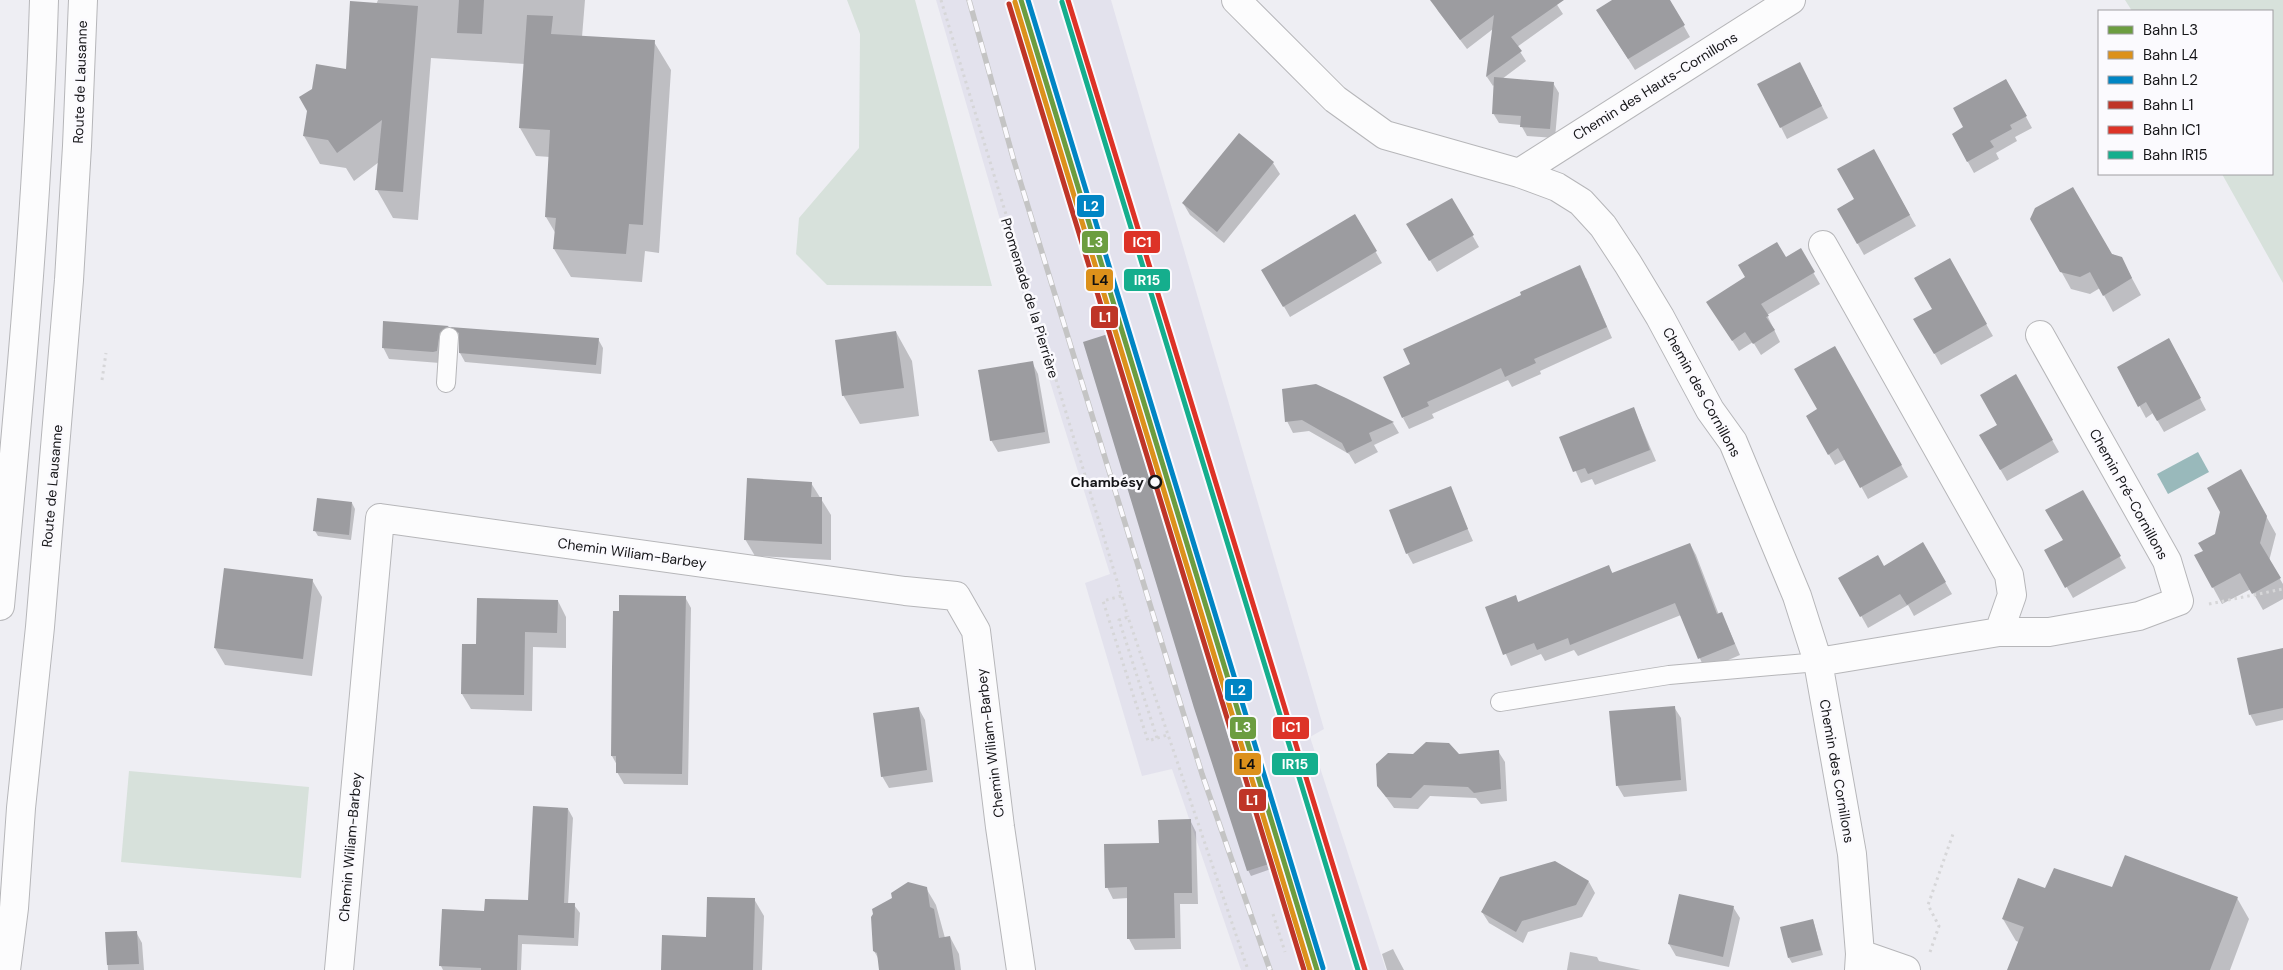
<svg xmlns="http://www.w3.org/2000/svg" width="2283" height="970" viewBox="0 0 2283 970" font-family="'DM Sans',sans-serif">
  <style>
    .built { fill: #e3e2ed }
    .green { fill: #d7e1db }
    .water { fill: #99b9bb }
    .shadow { fill: #0003 }
    .building { fill: #9c9ca0 }
    .lines { fill: none; stroke-linecap: round; stroke-linejoin: round }
    .lane-casing { stroke: #b6b6b9; stroke-width: 20 }
    .street-casing { stroke: #b6b6b9; stroke-width: 30 }
    .primary-casing { stroke: #b6b6b9; stroke-width: 30 }
    .path { stroke: #d6d6d8; stroke-width: 3; stroke-dasharray: 2.5 4; stroke-linecap: butt }
    .lane { stroke: #fcfcfd; stroke-width: 18 }
    .street { stroke: #fcfcfd; stroke-width: 28 }
    .primary { stroke: #fcfcfd; stroke-width: 28 }
    .rail-casing { stroke: #c4c4c4; stroke-width: 5.5 }
    .rail { stroke: #fbfafe; stroke-width: 4; stroke-dasharray: 11; stroke-linecap: butt }
    .rail-1-casing { stroke: #fbfafe; stroke-width: 9 }
    .rail-2-casing { stroke: #fbfafe; stroke-width: 9 }
    .rail-3-casing { stroke: #fbfafe; stroke-width: 9 }
    .rail-4-casing { stroke: #fbfafe; stroke-width: 9 }
    .rail-5-casing { stroke: #fbfafe; stroke-width: 9 }
    .rail-6-casing { stroke: #fbfafe; stroke-width: 9 }
    .rail-1 { stroke: #6c9d40; stroke-width: 5 }
    .rail-2 { stroke: #dc911b; stroke-width: 5 }
    .rail-3 { stroke: #0085c4; stroke-width: 5 }
    .rail-4 { stroke: #bf3527; stroke-width: 5 }
    .rail-5 { stroke: #dd3327; stroke-width: 5 }
    .rail-6 { stroke: #15ae8d; stroke-width: 5 }
    .stop-dot { fill: #fbfafe; stroke: #151518; stroke-width: 2.5 }
    .labels { text-anchor: middle; stroke-width: 5; stroke-linejoin: round; paint-order: stroke }
    .street-label { font-size: 14px; fill: #151518; stroke: #fbfafe }
    .stop-label { font-size: 14px; font-weight: bold; fill: #151518; stroke: #fbfafe; text-anchor: end }
    .line-badge { stroke: #fbfafe; stroke-width: 2 }
    .badge-label { font-size: 14px; text-anchor: middle; font-weight: bold; fill: #fff }
    .pale-badge-label { font-size: 14px; text-anchor: middle; font-weight: bold; fill: #111 }
  </style>
  <rect width="100%" height="100%" fill="#eeeef3"/>
  <path class="built" d="M936,0H1111L1324,729L1310,737L1386,970H1241L1172,769L1142,776L1085,583L1110,574L1008,247Z"/>
  <path class="green" d="M847,0H915L992,286L827,285L796,254L799,218L859,148L860,34Z
    M2125,0H2283V283L2222,174H2272V11H2132Z
    M129,771L309,787L301,878L121,862Z"/>
  <path class="water" d="M2198,452L2209,472L2168,494L2157,474Z"/>
  <path class="shadow" d="M378,0H585L582,37L654,42L671,70L659,253L645,251L642,282L571,277L554,249L556,234L546,217L550,157L536,156L520,128L525,64L431,58L418,220L393,218L377,190L379,162L354,181L346,168L320,164L304,136L347,71Z
    M1434,0H1554L1563,14L1517,47L1526,61L1502,79L1553,83L1559,93L1555,138L1527,136L1521,125L1499,123L1493,113L1495,84L1493,86L1487,77L1493,29L1467,49L1438,11L1433,1Z
    M1615,0H1669L1690,37L1635,70L1597,10Z
    M1806,75L1828,118L1787,139L1759,84Z
    M2006,80L2032,128L2015,137L2017,141L1996,153L1999,159L1974,173L1953,135L1965,128Z
    M1873,151L1916,226L1864,255L1838,209L1856,200Z
    M1273,163L1280,174L1224,243L1190,215L1183,203Z
    M1452,200L1479,247L1437,272L1408,224Z
    M1355,216L1382,263L1290,317L1263,270Z
    M2032,219L2121,258L2141,295L2113,312L2100,288L2090,294L2071,289Z
    M1800,250L1820,284L1767,315L1780,342L1761,355L1753,342L1739,351L1715,314Z
    M1949,260L1993,336L1941,365L1915,319L1933,309Z
    M1586,278L1612,338L1540,371L1541,374L1512,387L1508,380L1432,414L1434,418L1409,429L1403,418Z
    M384,323L448,328L454,338L440,363L389,359L383,347Z
    M453,328L598,339L603,348L601,374L465,362L460,353V338Z
    M896,332L912,361L919,416L860,424L843,395Z
    M1107,336L1271,869L1251,876L1248,870Z
    M1835,348L1908,477L1868,499L1846,459L1835,465L1807,416L1818,410Z
    M2175,351L2206,410L2164,432L2153,413L2146,418L2119,368Z
    M1032,362L1038,374L1050,443L998,452L991,440Z
    M2015,376L2059,452L2007,481L1981,436L1999,425Z
    M1316,386L1393,423L1399,433L1374,445L1378,452L1355,464L1349,454L1309,431L1293,433L1287,421Z
    M1634,409L1656,461L1595,485L1592,479L1581,483L1561,438Z
    M2241,471L2276,534L2269,561L2283,584V599L2263,610L2251,589L2222,604L2196,556L2204,551L2216,535Z
    M811,483L831,515V560L755,556L745,539Z
    M1450,488L1473,541L1413,564L1407,553Z
    M2082,491L2126,568L2073,598L2046,551L2064,541Z
    M352,503L355,509L351,540L318,536L315,531Z
    M1690,544L1696,555L1719,615L1721,614L1727,625L1740,655L1705,670L1681,615L1578,656L1574,650L1545,661L1541,654L1511,666L1486,608L1515,597L1519,603L1609,567L1613,574Z
    M1923,544L1952,594L1914,616L1908,605L1868,628L1840,578L1883,567Z
    M312,580L322,597L312,676L225,665L215,648Z
    M685,597L691,608L688,785L624,784L617,772V765L612,756Z
    M558,601L566,617V648L533,647L532,711L471,709L462,694L477,645Z
    M2283,650V720L2256,726L2250,714Z
    M1674,707L1681,718L1687,791L1624,797L1617,785Z
    M919,709L925,720L933,782L889,788L882,776Z
    M1498,751L1505,762L1507,801L1481,804L1476,798L1430,796L1418,809L1394,808L1378,786L1414,755H1458Z
    M568,809L573,818L568,904L574,905L580,913L578,946L522,944L521,970H443L441,966L443,910L486,913L530,902Z
    M1190,820L1196,832L1198,904H1180L1181,949L1135,950L1129,939L1128,898L1113,899L1107,887Z
    M1589,882L1595,893L1582,917L1528,932L1523,943L1489,923L1482,912Z
    M926,888L936,905L945,938L950,937L959,954L961,970H885L874,951Z
    M2112,889L2237,898L2249,919L2230,970H2009L2019,942L2016,941L2003,919L2045,890Z
    M754,899L764,916L762,970H663L707,938Z
    M1733,907L1740,918L1729,967L1676,956L1669,944Z
    M1813,920L1823,955L1792,963L1789,958Z
    M136,932L142,943L144,970H108L106,934Z
    M1393,949L1396,955L1404,970H1387L1382,954Z
    M1570,952L1597,957L1599,961L1641,970H1567Z"/>
  <path class="building" d="M459,0H484L482,34L457,33Z
    M1430,0H1564L1511,37L1522,51L1486,77L1494,15L1460,40Z
    M1612,0H1670L1685,25L1628,59L1596,10Z
    M350,1L418,6L403,192L375,190L382,120L337,153L328,140L303,136L307,111L299,97L312,89L316,64L346,69Z
    M527,15L553,16L551,34L655,40L643,225L629,224L626,254L553,249L556,218L545,217L550,130L519,128Z
    M1800,62L1822,106L1780,128L1757,84Z
    M1494,77L1554,82L1550,129L1520,127L1521,116L1492,114Z
    M2006,79L2027,116L2010,125L2012,129L1990,141L1994,147L1967,162L1952,134L1963,127L1953,108Z
    M1239,133L1274,162L1217,232L1182,203Z
    M1874,149L1910,215L1857,244L1837,209L1854,199L1837,169Z
    M2073,187L2112,254L2122,257L2132,278L2103,296L2090,272L2080,277L2060,272L2030,219L2035,208Z
    M1452,198L1474,235L1429,261L1406,224Z
    M1355,214L1377,251L1283,307L1261,270Z
    M1777,242L1786,257L1801,248L1815,272L1761,304L1769,316L1766,317L1775,330L1753,344L1745,332L1732,341L1706,302L1745,277L1738,265Z
    M1950,258L1987,324L1934,354L1913,319L1932,309L1914,278Z
    M1580,265L1607,327L1534,359L1536,363L1505,377L1501,368L1465,385L1427,402L1429,406L1402,418L1383,377L1410,364L1403,349L1521,295L1520,292Z
    M383,321L449,326L440,332L437,351L433,352L382,348Z
    M450,327L599,338L596,365L459,353V333Z
    M896,331L904,388L842,396L835,340Z
    M1108,334L1269,864L1247,871L1194,708L1083,342Z
    M2169,338L2201,398L2157,421L2146,402L2138,407L2117,367Z
    M1835,346L1902,465L1860,488L1838,448L1828,455L1806,416L1817,409L1794,369Z
    M1033,361L1045,432L990,441L978,370Z
    M2016,374L2053,440L2000,470L1979,435L1997,425L1980,395Z
    M1316,384L1346,398L1394,422L1369,433L1372,441L1347,453L1342,443L1302,420L1285,422L1282,389Z
    M1634,407L1650,450L1588,474L1585,468L1573,472L1559,437Z
    M2241,469L2267,516L2260,543L2281,578L2252,594L2240,573L2212,588L2194,555L2203,551L2198,543L2215,534L2220,512L2207,488Z
    M747,478L812,482L811,497H822V544L744,540Z
    M1451,486L1468,529L1406,554L1389,510Z
    M2083,490L2121,556L2065,588L2044,550L2063,540L2045,510Z
    M317,498L352,502L349,535L313,531Z
    M1923,542L1946,582L1907,605L1900,594L1860,617L1838,578L1878,555L1884,566Z
    M1690,543L1717,614L1722,612L1735,644L1698,659L1675,603L1570,645L1568,638L1537,650L1534,643L1503,655L1485,607L1516,595L1518,602L1609,565L1612,573Z
    M224,568L313,579L303,659L214,648Z
    M619,595L686,596L682,774L616,773V756H611L612,667L613,611H619Z
    M477,598L558,600L557,633L525,632L524,695L461,694L462,644H476Z
    M2283,648V708L2249,715L2237,658Z
    M1675,706L1681,780L1616,786L1609,711Z
    M919,707L927,770L881,777L873,713Z
    M1426,742L1449,743L1459,754L1499,750L1501,789L1474,793L1468,787L1424,785L1411,798L1386,797L1377,786L1376,764L1388,753L1413,754Z
    M533,806L568,808L564,903H575L574,938L518,935L517,970H481V968L439,966L442,909L484,911L485,899L528,900Z
    M1191,819L1192,893H1174L1175,938L1127,939V887L1105,888L1104,844L1159,843L1158,820Z
    M2125,855L2238,897L2210,970H2007L2024,927L2002,919L2018,878L2045,888L2054,868L2112,887Z
    M1555,861L1589,881L1576,905L1522,921L1516,932L1481,912L1500,877Z
    M908,882L927,887L930,907L934,909L939,938L950,936L955,970H879L877,953L873,951L871,917L873,914L872,909L892,898L891,893Z
    M1679,894L1734,906L1723,957L1668,944Z
    M707,897L755,898L753,970H661L662,935L706,937Z
    M1813,919L1821,950L1788,958L1780,927Z
    M137,931L139,964L107,965L105,932Z"/>
  <g class="lines">
    <g class="lane-casing">
      <path id="lane" d="M446,383L449,337
        M1500,702L1669,675L1818,662"/>
    </g>
    <g class="street-casing">
      <path id="street" d="M1236,0L1335,99L1385,135L1519,173L1557,187L1581,202L1603,226L1628,264L1660,317L1710,410L1733,442L1797,596L1818,662L1852,854L1860,954L1859,970
        M1519,173L1791,0
        M1823,245L2009,575L2012,595L1999,632
        M1818,662L1999,632H2049L2139,616L2179,601L2167,561L2040,335
        M1860,954L1906,970
        M339,970L380,518L905,591L956,596L976,631L1000,827L1021,970"/>
    </g>
    <g class="primary-casing">
      <path id="primary" d="M0,606C19,404 38,203 44,0
        M6,970L14,908L21,808L40,627L69,280L77,146L83,0"/>
    </g>
    <path class="path" d="M941,0L1128,617
      M102,380L106,353
      M1121,596L1103,601L1148,741L1167,735
      M2209,604L2283,589
      M1157,738L1119,620L1128,617L1248,970
      M1273,914L1285,952
      M1930,952L1939,926L1928,905L1953,834"/>
    <use href="#lane" class="lane"/>
    <use href="#street" class="street"/>
    <use href="#primary" class="primary"/>
    <g class="rail-casing">
      <path id="rail" d="M969,0L1014,161L1202,774L1270,970"/>
    </g>
    <use href="#rail" class="rail"/>
    <g class="rail-1-casing">
      <path id="rail-1" d="M1021,0L1317,970"/>
    </g>
    <g class="rail-2-casing">
      <path id="rail-2" d="M1015,2L1310,970"/>
    </g>
    <g class="rail-3-casing">
      <path id="rail-3" d="M1028,0L1323,968"/>
    </g>
    <g class="rail-4-casing">
      <path id="rail-4" d="M1009,4L1304,970"/>
    </g>
    <g class="rail-5-casing">
      <path id="rail-5" d="M1068,0L1365,970"/>
    </g>
    <g class="rail-6-casing">
      <path id="rail-6" d="M1062,2L1358,970"/>
    </g>
    <use href="#rail-1" class="rail-1"/>
    <use href="#rail-2" class="rail-2"/>
    <use href="#rail-3" class="rail-3"/>
    <use href="#rail-4" class="rail-4"/>
    <use href="#rail-5" class="rail-5"/>
    <use href="#rail-6" class="rail-6"/>
  </g>
  <circle class="stop-dot" cx="1155" cy="482" r="6"/>
  <g class="labels">
    <g class="street-label">
      <text transform="translate(80 82) rotate(-88)" y="5">Route de Lausanne</text>
      <text transform="translate(1655 86) rotate(-32)" y="5">Chemin des Hauts-Cornillons</text>
      <text transform="translate(1030 298) rotate(73)" y="5">Promenade de la Pierrière</text>
      <text transform="translate(1702 392) rotate(61)" y="5">Chemin des Cornillons</text>
      <text transform="translate(52 486) rotate(-85)" y="5">Route de Lausanne</text>
      <text transform="translate(2129 494) rotate(61)" y="5">Chemin Pré-Cornillons</text>
      <text transform="translate(632 553) rotate(8)" y="5">Chemin Wiliam-Barbey</text>
      <text transform="translate(990 743) rotate(-97)" y="5">Chemin Wiliam-Barbey</text>
      <text transform="translate(1837 771) rotate(80)" y="5">Chemin des Cornillons</text>
      <text transform="translate(350 847) rotate(-85)" y="5">Chemin Wiliam-Barbey</text>
    </g>
    <g class="stop-label">
      <text x="1144" y="487">Chambésy</text>
    </g>
  </g>
  <g class="line-badge">
    <rect x="1076" y="194" width="29" height="24" rx="5" fill="#0085c4"/>
    <rect x="1081" y="230" width="28" height="24" rx="5" fill="#6c9d40"/>
    <rect x="1123" y="230" width="38" height="24" rx="5" fill="#dd3327"/>
    <rect x="1123" y="268" width="48" height="24" rx="5" fill="#15ae8d"/>
    <rect x="1085" y="268" width="29" height="24" rx="5" fill="#dc911b"/>
    <rect x="1090" y="305" width="29" height="24" rx="5" fill="#bf3527"/>
    <rect x="1224" y="678" width="29" height="24" rx="5" fill="#0085c4"/>
    <rect x="1229" y="716" width="28" height="24" rx="5" fill="#6c9d40"/>
    <rect x="1272" y="716" width="38" height="24" rx="5" fill="#dd3327"/>
    <rect x="1271" y="752" width="48" height="24" rx="5" fill="#15ae8d"/>
    <rect x="1233" y="752" width="29" height="24" rx="5" fill="#dc911b"/>
    <rect x="1238" y="788" width="29" height="24" rx="5" fill="#bf3527"/>
  </g>
  <g class="badge-label">
    <text x="1091" y="211">L2</text>
    <text x="1095" y="247">L3</text>
    <text x="1142" y="247">IC1</text>
    <text x="1147" y="285">IR15</text>
    <text x="1105" y="322">L1</text>
    <text x="1238" y="695">L2</text>
    <text x="1243" y="732">L3</text>
    <text x="1291" y="732">IC1</text>
    <text x="1295" y="769">IR15</text>
    <text x="1252" y="805">L1</text>
  </g>
  <g class="pale-badge-label">
    <text x="1100" y="285">L4</text>
    <text x="1247" y="769">L4</text>
  </g>
  <rect x="2098" y="10" width="175" height="165" fill="#fbfafe" stroke="#9f9ea2"/>
  <rect x="2108" y="26" width="25" height="8" fill="#6c9d40" stroke="#9f9ea2"/>
  <text x="2143" y="35" font-size="15" fill="#151518">Bahn L3</text>
  <rect x="2108" y="51" width="25" height="8" fill="#dc911b" stroke="#9f9ea2"/>
  <text x="2143" y="60" font-size="15" fill="#151518">Bahn L4</text>
  <rect x="2108" y="76" width="25" height="8" fill="#0085c4" stroke="#9f9ea2"/>
  <text x="2143" y="85" font-size="15" fill="#151518">Bahn L2</text>
  <rect x="2108" y="101" width="25" height="8" fill="#bf3527" stroke="#9f9ea2"/>
  <text x="2143" y="110" font-size="15" fill="#151518">Bahn L1</text>
  <rect x="2108" y="126" width="25" height="8" fill="#dd3327" stroke="#9f9ea2"/>
  <text x="2143" y="135" font-size="15" fill="#151518">Bahn IC1</text>
  <rect x="2108" y="151" width="25" height="8" fill="#15ae8d" stroke="#9f9ea2"/>
  <text x="2143" y="160" font-size="15" fill="#151518">Bahn IR15</text>
</svg>
